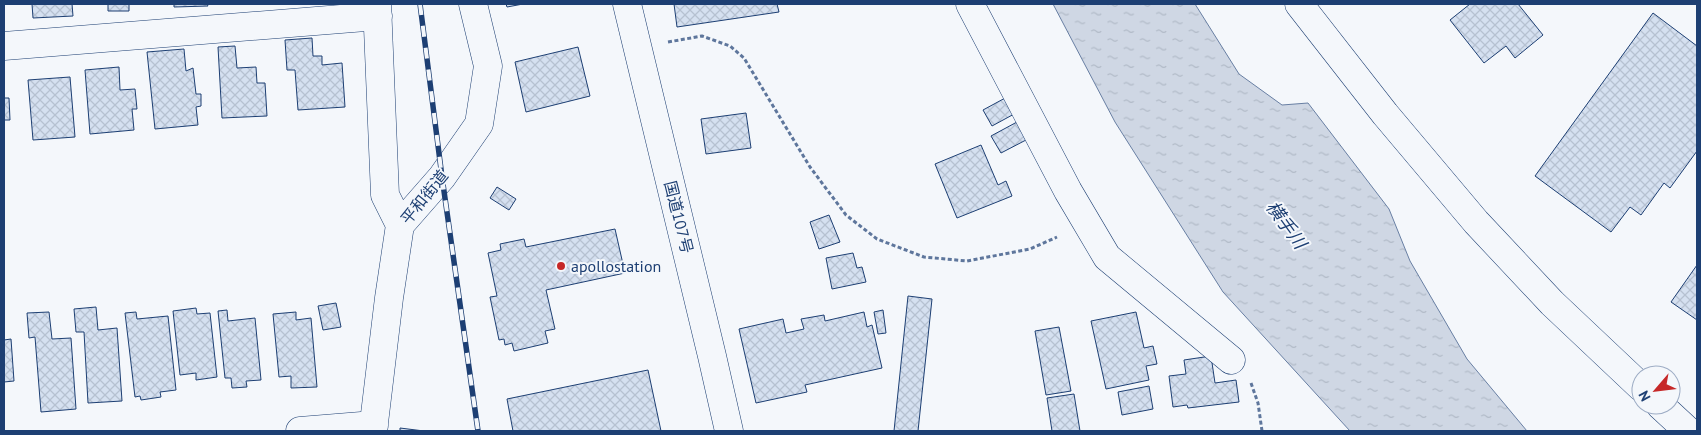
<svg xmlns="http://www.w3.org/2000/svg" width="1701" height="435" viewBox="0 0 1701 435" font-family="'PT Sans','Noto Sans JP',sans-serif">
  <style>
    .water { fill: url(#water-ripples); stroke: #687fa3 }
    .building { fill: url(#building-cross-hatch); stroke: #1d3f73 }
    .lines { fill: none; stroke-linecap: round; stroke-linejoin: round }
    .minor-casing { stroke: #1d3f73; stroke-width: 29 }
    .highway-casing { stroke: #1d3f73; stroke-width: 29 }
    .path { stroke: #5e769c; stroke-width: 3; stroke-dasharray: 4 2.5; stroke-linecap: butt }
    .minor { stroke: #f4f7fb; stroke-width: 28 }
    .highway { stroke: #f4f7fb; stroke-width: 28 }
    .rail-casing { stroke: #1d3f73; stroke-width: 5.5 }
    .rail { stroke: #f4f7fb; stroke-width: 4; stroke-dasharray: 11; stroke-linecap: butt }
    .poi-dot { fill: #c62828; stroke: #f4f7fb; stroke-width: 2 }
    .labels { text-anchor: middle; stroke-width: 4; stroke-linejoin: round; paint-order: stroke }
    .street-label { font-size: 16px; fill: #1d3f73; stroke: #f4f7fb }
    .poi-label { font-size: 16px; fill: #1d3f73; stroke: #f4f7fb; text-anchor: start }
    .water-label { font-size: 18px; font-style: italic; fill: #1d3f73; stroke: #f4f7fb }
  </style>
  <defs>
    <pattern id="water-ripples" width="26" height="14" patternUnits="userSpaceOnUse" patternTransform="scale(1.25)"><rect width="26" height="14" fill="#cfd7e4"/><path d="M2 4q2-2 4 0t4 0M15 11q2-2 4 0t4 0" fill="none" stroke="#b1bac7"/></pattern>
    <pattern id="building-cross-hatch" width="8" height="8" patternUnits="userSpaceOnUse" patternTransform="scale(1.25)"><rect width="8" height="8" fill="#d5e0f0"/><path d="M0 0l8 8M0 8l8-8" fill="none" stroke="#b6c1d1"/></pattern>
  </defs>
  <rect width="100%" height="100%" fill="#f4f7fb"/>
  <path class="water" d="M1053,4H1195L1239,74L1282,105L1308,103L1389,209L1410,261L1467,359L1527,431H1350L1223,292L1115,122Z"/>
  <path class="building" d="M32,4H72L73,16L33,18Z
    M108,4H129V11H108Z
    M174,4H207L208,6L174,7Z
    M506,4H523L507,7Z
    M674,4H777L779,12L677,27Z
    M1470,4H1518L1543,35L1515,58L1506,46L1484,63L1450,20Z
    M1653,13L1697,46V151L1670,188L1664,183L1641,215L1630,207L1611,232L1535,176Z
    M312,38L313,56H322V65L342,63L345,107L298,110L295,70H287L285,40Z
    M235,46L237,68L256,67L257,83H265L267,116L222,118L218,47Z
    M578,47L590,96L526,112L515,62Z
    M184,49L186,71L193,68L196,94H201V106L196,107L198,125L155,129L147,52Z
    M119,67L120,90L135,89L137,109H132L134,130L90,134L85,70Z
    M70,77L75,137L33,140L28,80Z
    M1007,97L1016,113L992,126L983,110Z
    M4,98H9L10,120H4Z
    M746,113L751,148L706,154L701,119Z
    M1017,122L1026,140L1001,153L991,136Z
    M981,145L998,185L1006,181L1012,196L957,218L935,164Z
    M497,187L516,199L509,210L490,198Z
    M829,215L840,242L819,249L810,222Z
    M615,229L625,273L546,290L555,329L545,331L548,343L514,351L512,343L505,345L504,339L499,340L490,297L497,296L488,253L501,250L500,244L524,239L526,247Z
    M853,253L857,268L862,267L866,282L832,289L826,258Z
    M1697,265V320L1671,302Z
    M908,296L932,299L918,431H894Z
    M336,303L341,327L323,330L318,306Z
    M96,307L98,330L117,328L122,401L88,403L84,332H76L74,309Z
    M196,308L197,314L210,313L217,377L196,380V373L180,375L173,311Z
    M227,310L228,321L255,318L261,380L246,381L247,387L232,388L231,378H225L218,311Z
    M883,310L886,333L878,334L874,312Z
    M49,312L52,339L71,338L76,409L41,412L35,337L29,338L27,313Z
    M136,312L137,319L168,316L176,390L160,392L161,397L141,400L140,396L135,397L125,313Z
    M296,312V320L311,318L317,387L291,388V376L279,377L273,314Z
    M864,312L867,327L872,325L882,368L805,385L807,392L756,403L739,329L783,319L786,333L804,329L801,319L824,315L825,321Z
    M1136,312L1144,348L1153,346L1157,364L1146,366L1149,380L1106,389L1091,321Z
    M1059,327L1071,391L1046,395L1035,331Z
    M11,339L14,381L4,382V340Z
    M1211,356L1215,383L1236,380L1239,402L1188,408L1187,405L1173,407L1169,376L1186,374L1184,360Z
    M648,370L661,431H513L507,399Z
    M1149,386L1153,409L1122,415L1118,392Z
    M1074,394L1080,431H1052L1047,398Z
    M400,428L424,431H400Z"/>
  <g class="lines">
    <g class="minor-casing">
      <path id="minor" d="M377,4L385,195L400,225
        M970,4L1068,191L1107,257L1231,360
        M1299,4L1385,114L1476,222L1552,303L1641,387
        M4,46L378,16
        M1660,405L1688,431
        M300,431L374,425
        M373,431L389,298L400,225L442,177L479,124L488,66L473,4"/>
    </g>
    <g class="highway-casing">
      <path id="highway" d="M627,4L712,356L729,431"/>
    </g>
    <path class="path" d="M668,42L702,36L730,46L744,58L810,167L846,215L877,239L924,257L967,261L1030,249L1057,237
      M1251,383L1258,403L1262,431"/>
    <use href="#minor" class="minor"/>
    <use href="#highway" class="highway"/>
    <g class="rail-casing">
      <path id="rail" d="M420,4L442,177L478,431"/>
    </g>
    <use href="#rail" class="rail"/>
  </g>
  <circle class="poi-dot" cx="561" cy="266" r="5"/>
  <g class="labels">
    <g class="street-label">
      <text transform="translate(424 197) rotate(-51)" y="6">平和街道</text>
      <text transform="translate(679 217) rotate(76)" y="6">国道107号</text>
    </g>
    <g class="poi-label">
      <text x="571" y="272">apollostation</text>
    </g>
    <g class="water-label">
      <text transform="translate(1286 225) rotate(54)" y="6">横手川</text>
    </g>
  </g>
  <rect width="1701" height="435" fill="none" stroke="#1d3f73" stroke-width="10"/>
  <g transform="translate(1656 390) rotate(242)"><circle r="24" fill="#f4f7fb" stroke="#9eadc5"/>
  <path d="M0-4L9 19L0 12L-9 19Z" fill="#c62828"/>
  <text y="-8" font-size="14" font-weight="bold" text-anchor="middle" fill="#1d3f73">N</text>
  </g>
</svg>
